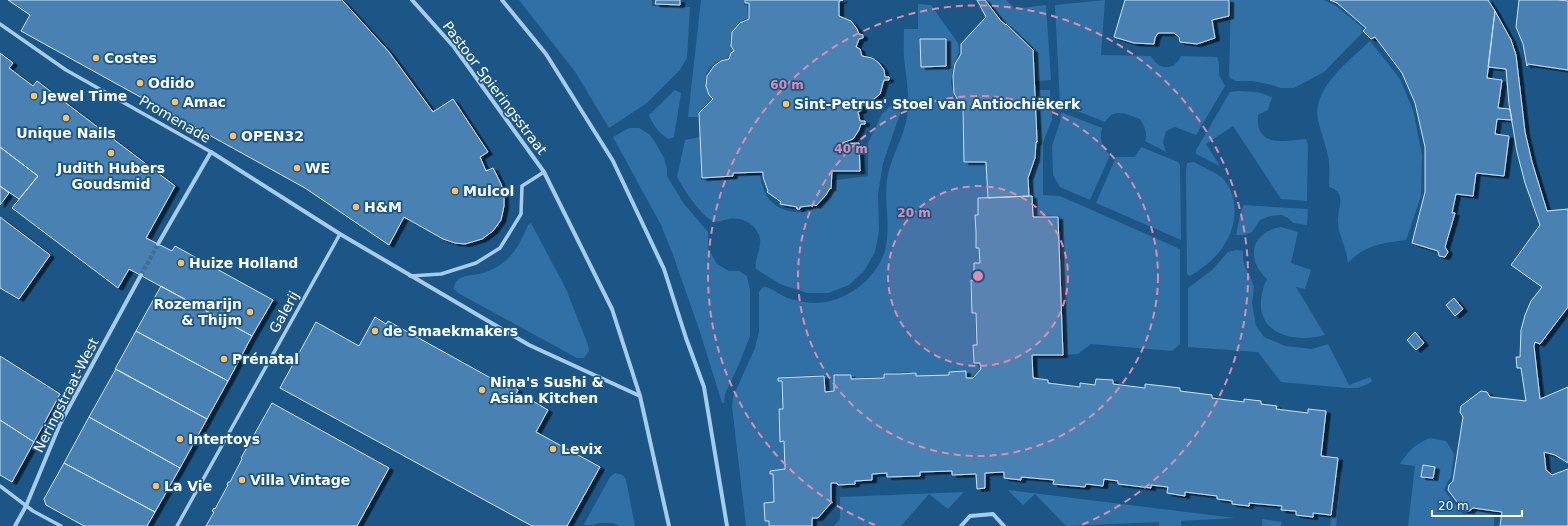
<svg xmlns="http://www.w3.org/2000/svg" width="1568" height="526" viewBox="0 0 1568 526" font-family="'DejaVu Sans',sans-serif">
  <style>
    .green { fill: #3070a5 }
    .building { fill: #4982b2; stroke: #cae4f8; filter: url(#shadow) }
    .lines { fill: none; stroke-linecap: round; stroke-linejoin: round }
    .minor-tunnel { stroke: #3e6f99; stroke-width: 4; stroke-dasharray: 4 2; stroke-linecap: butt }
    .pedestrian { stroke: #a5cceb; stroke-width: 3.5 }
    .minor { stroke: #a5cceb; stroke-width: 4 }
    .ring { fill: none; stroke: #e08cad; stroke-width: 2; stroke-dasharray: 7 5 }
    .poi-dot { fill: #fcc063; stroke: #1c5687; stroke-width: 1.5 }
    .labels { text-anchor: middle; stroke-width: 3.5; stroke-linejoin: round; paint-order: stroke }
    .poi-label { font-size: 14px; font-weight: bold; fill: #fff; stroke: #1c5687; text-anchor: start }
    .street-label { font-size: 14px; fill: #fff; stroke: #1c5687 }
    .centre { fill: #e08cad; stroke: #1c5687; stroke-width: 2 }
    .ring-label { font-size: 12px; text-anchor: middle; font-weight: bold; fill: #e08cad; stroke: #1c5687; stroke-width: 3.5; stroke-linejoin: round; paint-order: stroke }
  </style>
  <defs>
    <filter id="shadow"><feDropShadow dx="4.5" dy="2.5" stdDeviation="0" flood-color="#0009"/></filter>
  </defs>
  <rect width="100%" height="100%" fill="#1c5687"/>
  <path class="green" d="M519,0H652V6L690,7L687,58L680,70L647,103L609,128L576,73Z
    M701,0H744V5H747L748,18C733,24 727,35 732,50C731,53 729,57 727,58C724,60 719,60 715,63C702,72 704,87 711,99L698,113V117H688Z
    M987,0H1006L1015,9L1046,5L1051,80L1036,81L1035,51L1001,18Z
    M1105,0L1101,55L1151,56C1159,71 1174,71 1181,56L1217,57L1219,63V75L1225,86L1196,135L1175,127L1166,131L1163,142L1166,152L1145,141C1148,132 1144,126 1140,119C1126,114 1114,107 1105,122L1060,104L1055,5Z
    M1231,0H1324L1336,6L1363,28L1361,31L1362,33L1324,72L1294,88H1281L1268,84L1252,81H1236L1230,78L1229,76Z
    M918,4L931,5L958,43L959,52L953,67L951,82L954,97L962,110L964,163H987V197L978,198V215H975L976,248L979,249L980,262L974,263V280H970L972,313L975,314L976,345H972L973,363H980V369L972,377H967L966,371H949L948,375L917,376L916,372L883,373V377L852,378V375H834V390L826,391L825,375L778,377V381H781L782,409H778L780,441L784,442V469L769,471L770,474H773L774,502L764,503V521H768V526H746L732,406L733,397L755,348L759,332V292L762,288L766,287C775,290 784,298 794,300C800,301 808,303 815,303C845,303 877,279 885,250C891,227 884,203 887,180C890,158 904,138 907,117C910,100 907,83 905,66C903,54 904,41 904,29H918Z
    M1370,41L1400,79L1413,110L1422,155L1421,196L1406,240C1383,243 1364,245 1348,263C1347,249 1339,237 1338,222C1337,213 1343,202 1339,194C1337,190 1333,188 1329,187C1329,178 1330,170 1329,162C1327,147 1321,134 1318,120C1311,89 1350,60 1370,41Z
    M675,90L681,93L674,137L669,139C659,134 653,125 649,115Z
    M1036,90H1050L1052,119L1043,143V195L1060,196L1180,249V344L1172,351L1091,344L1078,354L1065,355L1060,216L1036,215L1034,195H1030L1029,182L1036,161L1037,143H1038Z
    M1239,91L1257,92L1272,97L1268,110L1258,115C1255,148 1284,141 1306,139L1308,144L1307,201L1281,199L1233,126L1206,144L1220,166L1196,154V150L1230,92Z
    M900,97V114L883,163L878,194L879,230L875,252L864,271L849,285L828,293H807L780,284L756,269C753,257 765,247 758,233C753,223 741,217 729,219C724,219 720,223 714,221C702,218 683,188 677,177L685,140L700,137L701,180L736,179V176L760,175C762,184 763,192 769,199C782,215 809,217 825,202C831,196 833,188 836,180L868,176V143L882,114Z
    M1061,112L1102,128C1099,138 1102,148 1110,155L1090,200L1060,187L1053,175L1052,146L1060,122Z
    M629,128H639L649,134L655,142L664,158L667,169V176L673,186L684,204L708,232V248L717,264L729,271H739L747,276L750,290V336L739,364L725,394L724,403H722L700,332L672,252L661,225L613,137Z
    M1141,147L1178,162L1180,165L1181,240L1096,203L1116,157H1135Z
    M1194,162C1202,167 1213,171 1221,177C1238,192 1238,221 1227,240C1219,256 1205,267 1190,276L1187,274L1186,171L1187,163Z
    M1244,205L1308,209L1307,225L1293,223L1288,218L1282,215L1270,216L1260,220L1252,232L1245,235H1236L1241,211Z
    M531,223L566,289L588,345L589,351L584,358H577L458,293L454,289C455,272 475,277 486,272C511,262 518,248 528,225Z
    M1281,227L1298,232L1291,263L1311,270L1305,289L1296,287L1325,335C1297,343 1258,336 1261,300C1262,293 1263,286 1267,279C1245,259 1251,232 1281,227Z
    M1236,250L1243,251V259L1245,267L1250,276L1254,287L1252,303L1256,326L1264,337L1285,346L1312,349L1328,344L1349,385L1370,377L1372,381L1368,384L1358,388H1347L1281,382L1258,352L1188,347V288L1212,270L1228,252Z
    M1430,438L1446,441L1454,454L1451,478L1448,481L1444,490L1463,514H1470L1475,510L1494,515V526H1408L1415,466L1400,464C1409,450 1415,444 1430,438Z
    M1336,471L1342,472L1336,526H1330Z
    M615,473L623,475L626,480L635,526H619L613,523H600L587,526L584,524L610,477Z
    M1008,490L1235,518L1181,521V526H1159V522L1066,526L1035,494L1023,505Z
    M964,492L948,509L929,494L901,526H834L840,519V497Z
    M1262,519L1282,522L1281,526H1262Z"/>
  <path class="building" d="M8,0H342L389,52L433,112L453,99L488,152L480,157L486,171L493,168L501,184L504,193V206L501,220L493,231L482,239L465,244L455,243L443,239L404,217L389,245L305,188L21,31L30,15Z
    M656,0H680V5L655,4Z
    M745,0H843L839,1V16L851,21L857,29L859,34L863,35V38L859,39L856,47L860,49L862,56L872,58L879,63L884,70L885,77H889V80H884L880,94L874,99L863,103L862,110L858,112L860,121H865V124H861L859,130L853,139L840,144L859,143L860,171H832L831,189L830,188L826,195L816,206L815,205L800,207V209H797V207L780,204L781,202L767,192L768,191L763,177V172L733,173V176L702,178L699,113L713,99L709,95L706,86L707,76L714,66L721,61L729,59L731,53L734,51L731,46L732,32L740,23L749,19V3H745Z
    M977,0H985L1001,21L1006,25V24L1033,50L1037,140V142H1036L1035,158L1028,178L1029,196L988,198L986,162H964L963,110L954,93L953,76L955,64L961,54V44L986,17Z
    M1125,0H1229V16L1212,20L1215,38L1197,44L1180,42L1179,37L1174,33H1158L1155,38L1154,44L1134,43L1114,37Z
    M1330,0H1488L1495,11L1487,78L1502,80L1498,108L1510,109L1512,120L1497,119L1495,134L1509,136L1504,176L1476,173L1473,196L1456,194L1452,213H1455L1445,247L1448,252L1445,257L1439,256L1438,251L1412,243L1425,192V147L1415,103L1402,73L1375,37L1371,39L1363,31L1366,28L1337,3Z
    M1519,0H1558L1568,1V70L1528,64L1527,66L1523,44L1516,27Z
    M1495,11L1511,40L1516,55L1525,132L1532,162L1547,211L1568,209V307L1540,344L1535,342L1534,346L1540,399L1568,387V463L1555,455L1544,452L1546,470L1552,475L1568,469V526H1500L1502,512L1473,508L1469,511L1463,510L1448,490L1449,485L1453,481L1463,417L1460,412L1461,406L1481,391L1487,392L1490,397L1526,401L1521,368H1517L1516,357H1520L1521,330L1525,315L1531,301L1542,287L1511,265L1540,225L1525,183L1517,152L1509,104L1506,69L1488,67Z
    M920,39H946V66L921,67Z
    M0,53L13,63L9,68L33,86L37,81L175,186L146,238L172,251L175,246L273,300L252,336L129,269L118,288L12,208L38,176L0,147Z
    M0,147L38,176L19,199L0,186Z
    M0,186L9,193L0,205Z
    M1032,196L1033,217H1058L1063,355H1032L1033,378L1048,380V383L1080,387V383L1095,385L1096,379L1113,380V384L1145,388V384L1163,386L1180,388V391L1212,395V398L1244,402V399L1261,401V404L1277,406L1276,409L1308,413V409L1326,411L1321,456L1338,458L1331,515L1313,513V517L1296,515V511L1281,510L1282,506L1249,503V506L1232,504V501L1217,499V496L1185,492V496L1167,493L1168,487L1151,485V488L1118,484V481L1104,479L1103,486L1086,484L1085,487L1053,484L1054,480L1021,477V480L1004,478V472L985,473V488L977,489L976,474L952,475V471L920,472V476L887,477V473L872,474V480L855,481V484L838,485L837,483H831V503L818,518H812V526H769V521H765L764,503L774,502L773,474H770V471L785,469L784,441L780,442L779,409H783L782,381H778V378L824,376L825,392L834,391V375H851V379L884,378V374H900L916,373V376L949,375V372L966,371V378H973L981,369L980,363H974L973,345H977L976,313H972L971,280L974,281V263H980L979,248H976V232L975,215H978V198Z
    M0,217L50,255L19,299L0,288Z
    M161,286L252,336L228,381L136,331Z
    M1454,298L1463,309L1455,316L1446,305Z
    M375,317L386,324L388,321L505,386L504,387L508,389L510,385L518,390L516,394L525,399L526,397L548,410L536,432L600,467L567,526H532L280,388L316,322L359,346Z
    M136,331L228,381L207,419L115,369Z
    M1415,332L1424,343L1416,350L1407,340Z
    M0,356L60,394L34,442L0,420Z
    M116,369L207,419L180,468L89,417Z
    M272,403L389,468L357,526H206L214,512L212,511L214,508L215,509L228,485H227L228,482H230L242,459L241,458Z
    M89,417L180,468L155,512L64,463Z
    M0,420L34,442L12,482L0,475Z
    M64,463L155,512L147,526H84L46,505L44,499Z
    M1423,465L1435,467L1433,478L1421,477Z"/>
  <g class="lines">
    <path class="minor-tunnel" d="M141,275L158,244"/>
    <path class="pedestrian" d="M0,24L66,70L211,152
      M410,276L441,274L476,263L500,248L521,214L522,186L544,172
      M0,486L33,511L61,526
      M177,526L340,234"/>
    <path class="minor" d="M412,0L454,47L544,172L612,309L640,396L669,526
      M502,0L546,54L613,161L664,269L686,338L704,387L727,526
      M158,244L211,152L340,234L529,345L640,396
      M15,526L26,506L60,424L141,275
      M961,526L970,516L993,514L1004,526"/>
  </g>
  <circle cx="978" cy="276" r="90" fill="#e08cad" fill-opacity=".12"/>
  <g class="ring">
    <circle cx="978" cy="276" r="90"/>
    <circle cx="978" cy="276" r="180"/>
    <path d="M875 525A270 270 0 1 1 1081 525"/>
  </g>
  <g class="poi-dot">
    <circle cx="96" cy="58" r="4"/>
    <circle cx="140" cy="83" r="4"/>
    <circle cx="34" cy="96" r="4"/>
    <circle cx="175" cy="102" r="4"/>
    <circle cx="786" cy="104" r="4"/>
    <circle cx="66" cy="118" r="4"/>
    <circle cx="233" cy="136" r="4"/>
    <circle cx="111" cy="153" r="4"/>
    <circle cx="297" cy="168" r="4"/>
    <circle cx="455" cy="191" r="4"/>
    <circle cx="356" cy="207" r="4"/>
    <circle cx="181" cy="263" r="4"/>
    <circle cx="250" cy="312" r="4"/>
    <circle cx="375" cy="331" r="4"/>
    <circle cx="224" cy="359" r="4"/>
    <circle cx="482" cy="390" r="4"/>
    <circle cx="180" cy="439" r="4"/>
    <circle cx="553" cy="449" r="4"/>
    <circle cx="242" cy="480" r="4"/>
    <circle cx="156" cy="486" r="4"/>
  </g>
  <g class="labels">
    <g class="poi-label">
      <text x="104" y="63">Costes</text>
      <text x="148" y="88">Odido</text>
      <text x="42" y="101">Jewel Time</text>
      <text x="183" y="107">Amac</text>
      <text x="794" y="109">Sint-Petrus' Stoel van Antiochiëkerk</text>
      <text x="66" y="138" text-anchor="middle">Unique Nails</text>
      <text x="241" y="141">OPEN32</text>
      <text x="111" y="173" text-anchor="middle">Judith Hubers<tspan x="111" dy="16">Goudsmid</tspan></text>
      <text x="305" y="173">WE</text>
      <text x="463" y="196">Mulcol</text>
      <text x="364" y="212">H&amp;M</text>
      <text x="189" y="268">Huize Holland</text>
      <text x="242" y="309" text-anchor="end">Rozemarijn<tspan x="242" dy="16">&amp; Thijm</tspan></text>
      <text x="383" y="336">de Smaekmakers</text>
      <text x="232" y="364">Prénatal</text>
      <text x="490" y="387">Nina's Sushi &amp;<tspan x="490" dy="16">Asian Kitchen</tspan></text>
      <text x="188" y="444">Intertoys</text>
      <text x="561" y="454">Levix</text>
      <text x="250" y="485">Villa Vintage</text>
      <text x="164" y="491">La Vie</text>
    </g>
    <g class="street-label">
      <text transform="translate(495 88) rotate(53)" y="5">Pastoor Spieringsstraat</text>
      <text transform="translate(175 119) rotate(30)" y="5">Promenade</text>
      <text transform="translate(284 312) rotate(-61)" y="5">Galerij</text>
      <text transform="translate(66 395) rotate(-63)" y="5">Neringstraat-West</text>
    </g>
  </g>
  <circle cx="978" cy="276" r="6" class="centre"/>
  <g class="ring-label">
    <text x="787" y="89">60 m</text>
    <text x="851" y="153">40 m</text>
    <text x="914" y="217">20 m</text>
  </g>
  <path d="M1432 510v6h90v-6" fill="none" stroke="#ffffff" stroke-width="2"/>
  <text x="1438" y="510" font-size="12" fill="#ffffff" stroke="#1c5687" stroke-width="3" paint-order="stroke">20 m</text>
</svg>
